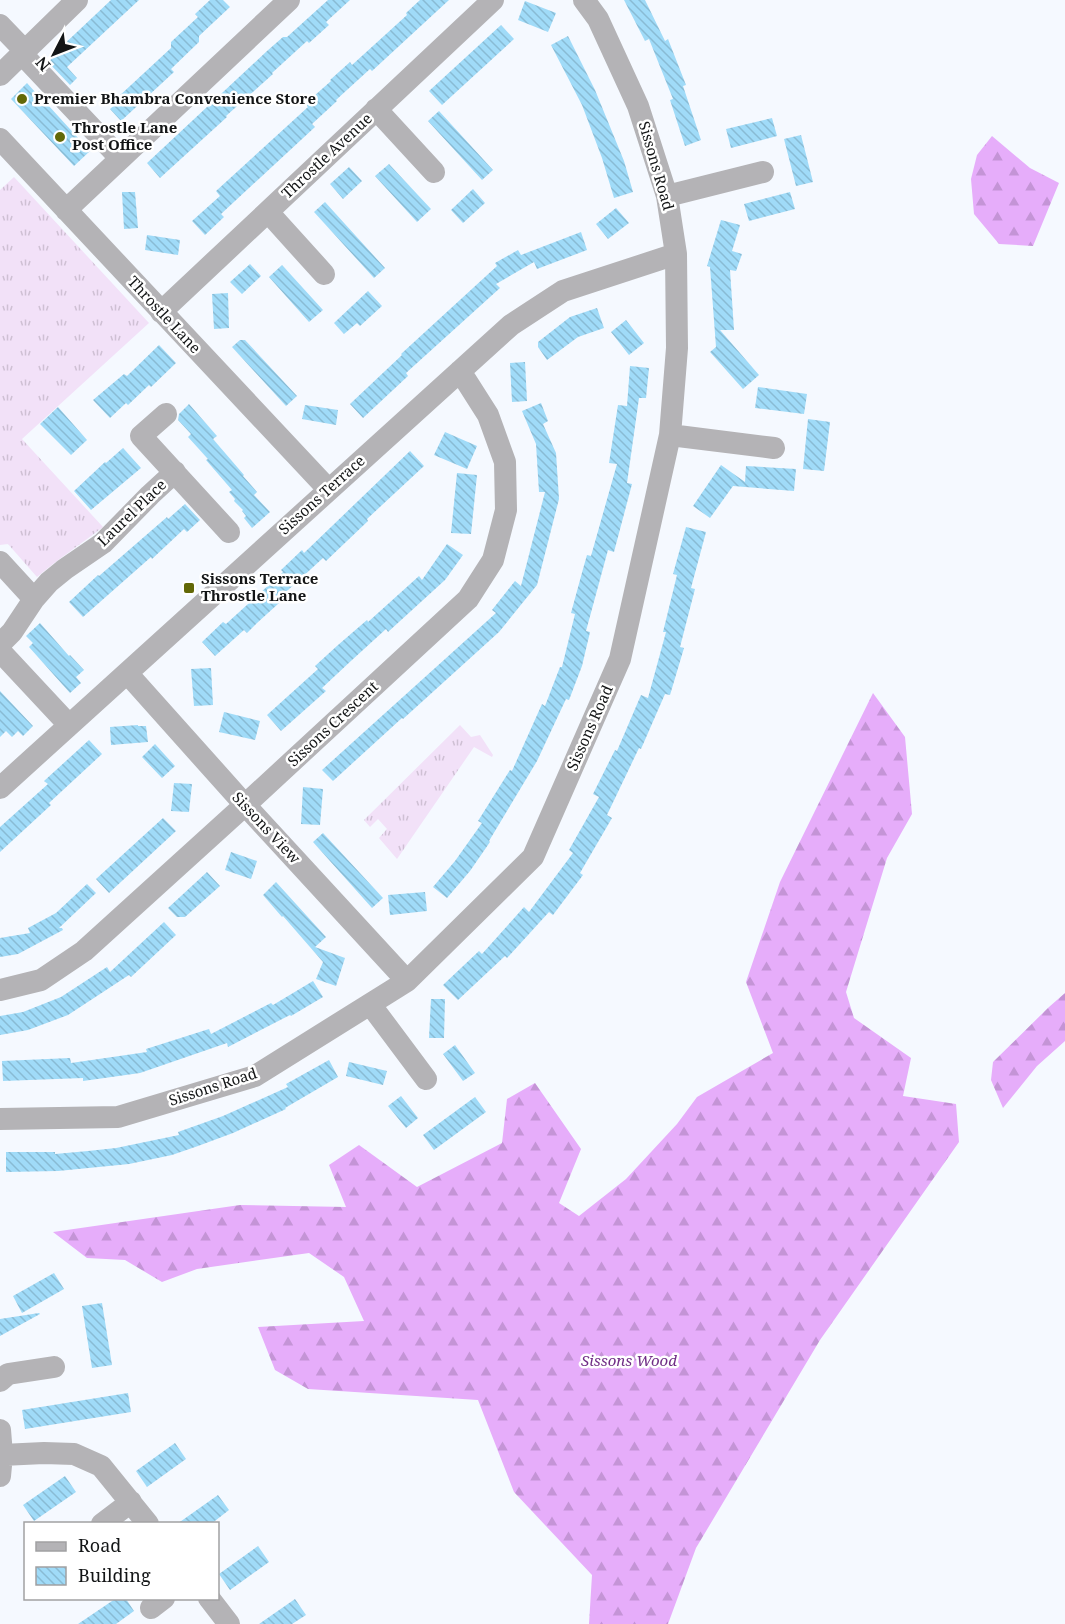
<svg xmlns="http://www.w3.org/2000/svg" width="1065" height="1624" viewBox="0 0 1065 1624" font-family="'Noto Serif',serif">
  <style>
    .grass { fill: url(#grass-tufts) }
    .forest { fill: url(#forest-firs) }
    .building { fill: url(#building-back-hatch) }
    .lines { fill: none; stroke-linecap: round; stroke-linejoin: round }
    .minor { stroke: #b4b3b6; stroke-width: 22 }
    .poi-dot { fill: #626807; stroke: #fff; stroke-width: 2 }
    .labels { text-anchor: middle; stroke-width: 5; stroke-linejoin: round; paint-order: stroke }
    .poi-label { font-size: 15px; font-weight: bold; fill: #131516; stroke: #fff; text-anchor: start }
    .street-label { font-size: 15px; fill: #131516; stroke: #fff }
    .park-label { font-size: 15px; font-style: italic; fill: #702d86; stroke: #fff }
  </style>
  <defs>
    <pattern id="grass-tufts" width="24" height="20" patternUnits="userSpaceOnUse" patternTransform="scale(1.5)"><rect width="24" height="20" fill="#f2e1f8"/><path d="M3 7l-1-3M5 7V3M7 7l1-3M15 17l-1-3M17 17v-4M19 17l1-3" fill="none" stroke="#cfc0d4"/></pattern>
    <pattern id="forest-firs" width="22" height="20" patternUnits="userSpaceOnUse" patternTransform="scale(1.5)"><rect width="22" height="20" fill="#e6adfa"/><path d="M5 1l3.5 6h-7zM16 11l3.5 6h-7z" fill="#c494d6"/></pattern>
    <pattern id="building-back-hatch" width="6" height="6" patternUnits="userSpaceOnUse" patternTransform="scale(1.5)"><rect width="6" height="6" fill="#a0dbf8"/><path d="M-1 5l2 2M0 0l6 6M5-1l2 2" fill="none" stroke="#89bbd4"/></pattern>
  </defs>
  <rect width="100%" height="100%" fill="#f5f9ff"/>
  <path class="grass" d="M14,177L149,323L22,439L103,527C81,544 58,559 37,577L8,544L0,545V190Z
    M460,725L471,737L480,735L493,755L492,757L474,747L397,859L379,838L387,829L378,819L370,827L364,820Z"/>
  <path class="forest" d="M992,136L1030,168L1059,183L1033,246L999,244L974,214L971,179L977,155Z
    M873,693L905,737L912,814L887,858L846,992L854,1018L911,1058L903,1096L956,1104L959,1142L820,1340L696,1548L668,1624H589L592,1575L514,1492L478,1400L308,1389L275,1370L258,1327L364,1321L344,1277L309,1253L197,1269L162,1282L125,1260L87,1258L53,1232L240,1205L346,1207L329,1165L359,1145L417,1187L502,1143L507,1099L535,1083L581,1149L559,1203L579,1216L626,1179L677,1124L697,1097L773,1053L746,982L780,882Z
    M1065,993V1041L1037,1066L1003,1108L991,1080L993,1062L1049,1007Z"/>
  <path class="building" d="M111,0H139L67,67L77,78L70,85L48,62L60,51L59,49Z
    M210,0H223L230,7L199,36V42L171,69L174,72L121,121L110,109L119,101L117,98L171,48V42L198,17L195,14Z
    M328,0H350L326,22L329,25L309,43L307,41L272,73L273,74L226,116L227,117L160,178L147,163L267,51L283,37H287Z
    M420,0H449L372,71L370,69L336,100L337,101L312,124L315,127L221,214L224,217L205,235L192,221L220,196L216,191L308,107L305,104L331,81L330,80L350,62L352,65L407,15L406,13Z
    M624,0H645L665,41L668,39L686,85L683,86L701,140L685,146L670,100L673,99L649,39L645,41Z
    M525,1L556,13L548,32L518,20Z
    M501,25L514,39L442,105L429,91Z
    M568,36L595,90L624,161L633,192L614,198L602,158L582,105L551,45Z
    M27,83L36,93L39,91L50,103L48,105L90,151L74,166L11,99Z
    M439,111L493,170L482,180L428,121Z
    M772,118L777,136L731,148L726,129Z
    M801,135L813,182L796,186L784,139Z
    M389,164L431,209L417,222L375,176Z
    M349,167L362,181L343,199L330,184Z
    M473,189L485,203L463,223L451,210Z
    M122,192H135L138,228L124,229Z
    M790,192L795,209L749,221L744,204Z
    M325,202L385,268L374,278L314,212Z
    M616,208L629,223L608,239L596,224Z
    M721,220L740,225L732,251L742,254L736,271L730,270L734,330H720L759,375L743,389L710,352L716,347L710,267L707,266Z
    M581,232L587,250L537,269L534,262L496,284L500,288L406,373L408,376L363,418L350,404L402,355L401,354L497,266L495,263L518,250L521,255Z
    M147,235L180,240L178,255L145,250Z
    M250,264L261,276L242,294L230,282Z
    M282,265L323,310L309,322L269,277Z
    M368,291L382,306L360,326L357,323L344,334L334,323Z
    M228,293L229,328L214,329L212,294Z
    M597,308L604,328L578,337L547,360L538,347V342L570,317Z
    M626,320L644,343L629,355L611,332Z
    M240,340H245L297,396L286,406L232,347Z
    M159,345L176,363L151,387L149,385L128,405L126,403L110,418L93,400L124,374L127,376Z
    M525,362L527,401L512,402L510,363Z
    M630,366L649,368L646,398H639L627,483L632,484L614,552L608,550L586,631L590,632L582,666L569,700L566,699L537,761L489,841L490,842L470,871L447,898L433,887L455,861L482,823L478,821L510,770L512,771L542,704L545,706L560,667H562L575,614L571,613L583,569L587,555L591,556L617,464L609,463L618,405L627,406Z
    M758,387L807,394L804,414L755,408Z
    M541,403L548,421L543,424L556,453L559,499L537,585L499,632L403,719L402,718L333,781L322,770L496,613L492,610L515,581L521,586L545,492H539L536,444L522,411Z
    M189,404L217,436L213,439L244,475L243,476L257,492L254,495L270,512L252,528L244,518L246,516L242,511L243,510L234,501L235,499L229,492L232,490L206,460L208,459L188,437L191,434L178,420L179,414Z
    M305,405L338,410L336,425L302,419Z
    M58,407L87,440L71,455L40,424Z
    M808,419L830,422L824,471L803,469Z
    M445,432L477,446L467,469L434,455Z
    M123,448L141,468L91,510L74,491L105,462L106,463Z
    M410,451L424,466L367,519L368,521L326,561L323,558L287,591L289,594L257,623L247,633L244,630L215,656L202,642L223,622L226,624L283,572L281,570L302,550L304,553Z
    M721,465L745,482L746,466L796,469L794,491L733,486L710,518L693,506Z
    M457,473L477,475L471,534L451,533Z
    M185,504L200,520L187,532L184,529L152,559L151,557L83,617L69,602L98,575L99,576L167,517L168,519Z
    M686,527L706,532L691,588L695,589L680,647L684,648L670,695L665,694L641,749L639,748L607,815L612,818L580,873L583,875L553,915L549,912L507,958L505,956L458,1000L443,985L479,951L482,954L524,907L529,912L573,853L569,850L599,797L593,794L615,750L617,751L641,695L648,698L666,632H663L677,575L673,574Z
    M447,544L463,555L445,580L388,632L386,629L352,660L322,688L326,691L281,731L267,715L318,669L315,666L338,645L367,620L368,622L419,576L422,580Z
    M40,623L69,656L70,655L84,670L76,677L81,683L70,693L29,647L33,643L26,636Z
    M211,668L213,705L194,706L191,669Z
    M0,691L33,726L23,736L18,731L12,737L6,731L0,737Z
    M224,712L260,721L255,740L219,732Z
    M138,725V726H146L148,742L111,745L110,727Z
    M89,740L102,754L49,803L51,805L0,852V827L48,784L44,781Z
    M155,744L175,766L162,778L142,757Z
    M174,783L192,784L189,812L171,811Z
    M303,787L323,789L320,825L301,824Z
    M163,818L176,831L109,893L96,879Z
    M323,833L383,898L372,908L313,842Z
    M231,852L257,861L251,879L225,870Z
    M207,872L220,886L185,917H177L168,908Z
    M276,882L326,937L315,947L345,958L336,986L316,979L323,962L283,916L282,917L263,895Z
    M87,884L96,893L59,928H62L63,930L18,954L0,957V938L30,933L28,928L56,913Z
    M425,892L427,911L390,915L388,895Z
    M164,922L176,935L131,977L129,975L68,1015L28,1030L0,1035V1016L23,1012L61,997L107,967L110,972Z
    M313,981L323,997L291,1016L290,1015L228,1047L227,1043L140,1073L83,1081V1078L3,1081L2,1061L70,1058L71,1063L147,1052L146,1049L209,1029L211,1034L271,1003L273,1005Z
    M431,999H445L444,1038H429Z
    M455,1045L475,1073L463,1081L443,1054Z
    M329,1060L338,1077L285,1108L286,1109L233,1133L198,1146L172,1155L129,1164L58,1171L6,1172V1152H55V1154L88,1151L116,1148L179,1135L178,1132L223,1116L288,1087L286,1084Z
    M349,1062L387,1071L383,1085L346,1076Z
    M401,1096L418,1118L406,1128L388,1106Z
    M475,1097L486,1112L434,1150L423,1135Z
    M54,1273L64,1289L22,1313L13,1296Z
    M102,1303L112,1365L92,1368L82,1306Z
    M39,1313L40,1314L0,1336V1319Z
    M128,1393L131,1412L25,1429L22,1410Z
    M175,1443L186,1459L147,1487L136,1471Z
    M65,1476L76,1492L34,1521L23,1505Z
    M218,1495L229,1510L211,1524H177Z
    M258,1546L269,1562L230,1590L219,1574Z
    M115,1599H126L134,1611L116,1624H78Z
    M295,1599L306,1615L292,1624H259Z"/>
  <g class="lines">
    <path class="minor" d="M0,25L25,51
      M22,54L120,158
      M0,75L77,0
      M376,109L434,172
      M0,139L328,489
      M667,196L763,172
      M66,210L289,0
      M268,212L324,274
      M161,312L493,0
      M166,414L141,436L229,532
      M670,435L774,448
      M0,562L34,599
      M0,644L12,632L34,599L49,582L65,569L103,543L150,495L175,472
      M0,651L69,725
      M127,673L245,805L407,981
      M0,788L511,325L563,291L676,254
      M0,990L41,980L84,951L245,805L468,599L493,560L506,510L505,462L488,415L460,371
      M370,1004L426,1079
      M0,1119L118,1117L255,1076L407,981L533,857L620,659L670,435L677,348L676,254L667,196L638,106L598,19L584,0
      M0,1381L8,1374L54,1367
      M0,1430L2,1455L0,1476
      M2,1455L44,1453L74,1454L101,1466L148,1524
      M102,1524L131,1502
      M209,1598L229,1624
      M151,1608L164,1598"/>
  </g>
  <g class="poi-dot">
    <circle cx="22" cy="99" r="6"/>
    <circle cx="60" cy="137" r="6"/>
    <rect x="183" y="582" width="12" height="12" rx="3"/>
  </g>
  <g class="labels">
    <g class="poi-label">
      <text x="34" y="104">Premier Bhambra Convenience Store</text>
      <text x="72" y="133">Throstle Lane<tspan x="72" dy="17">Post Office</tspan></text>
      <text x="201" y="584">Sissons Terrace<tspan x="201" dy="17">Throstle Lane</tspan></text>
    </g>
    <g class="street-label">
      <text transform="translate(327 156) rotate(-43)" y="5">Throstle Avenue</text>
      <text transform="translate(656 166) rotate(74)" y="5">Sissons Road</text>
      <text transform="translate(164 315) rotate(47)" y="5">Throstle Lane</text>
      <text transform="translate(322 495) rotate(-42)" y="5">Sissons Terrace</text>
      <text transform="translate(132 513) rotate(-44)" y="5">Laurel Place</text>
      <text transform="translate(333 724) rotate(-43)" y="5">Sissons Crescent</text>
      <text transform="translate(590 728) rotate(-66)" y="5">Sissons Road</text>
      <text transform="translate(266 828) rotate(47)" y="5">Sissons View</text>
      <text transform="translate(213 1087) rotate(-18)" y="5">Sissons Road</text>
    </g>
    <g class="park-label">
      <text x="629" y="1366">Sissons Wood</text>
    </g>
  </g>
  <rect x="24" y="1522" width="195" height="78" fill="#ffffff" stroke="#a1a1a2" stroke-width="1.5"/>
  <rect x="36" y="1542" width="30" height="9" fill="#b4b3b6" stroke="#a1a1a2" stroke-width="1.5"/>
  <text x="78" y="1552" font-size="18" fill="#131516">Road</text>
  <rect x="36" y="1567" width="30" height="18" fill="url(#building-back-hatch)" stroke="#a1a1a2" stroke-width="1.5"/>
  <text x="78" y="1582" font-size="18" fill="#131516">Building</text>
  <g transform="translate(54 54) rotate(228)" stroke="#ffffff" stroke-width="4.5" paint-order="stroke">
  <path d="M0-4.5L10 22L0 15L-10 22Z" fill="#131516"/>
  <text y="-9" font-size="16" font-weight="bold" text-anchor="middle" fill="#131516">N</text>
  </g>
</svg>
